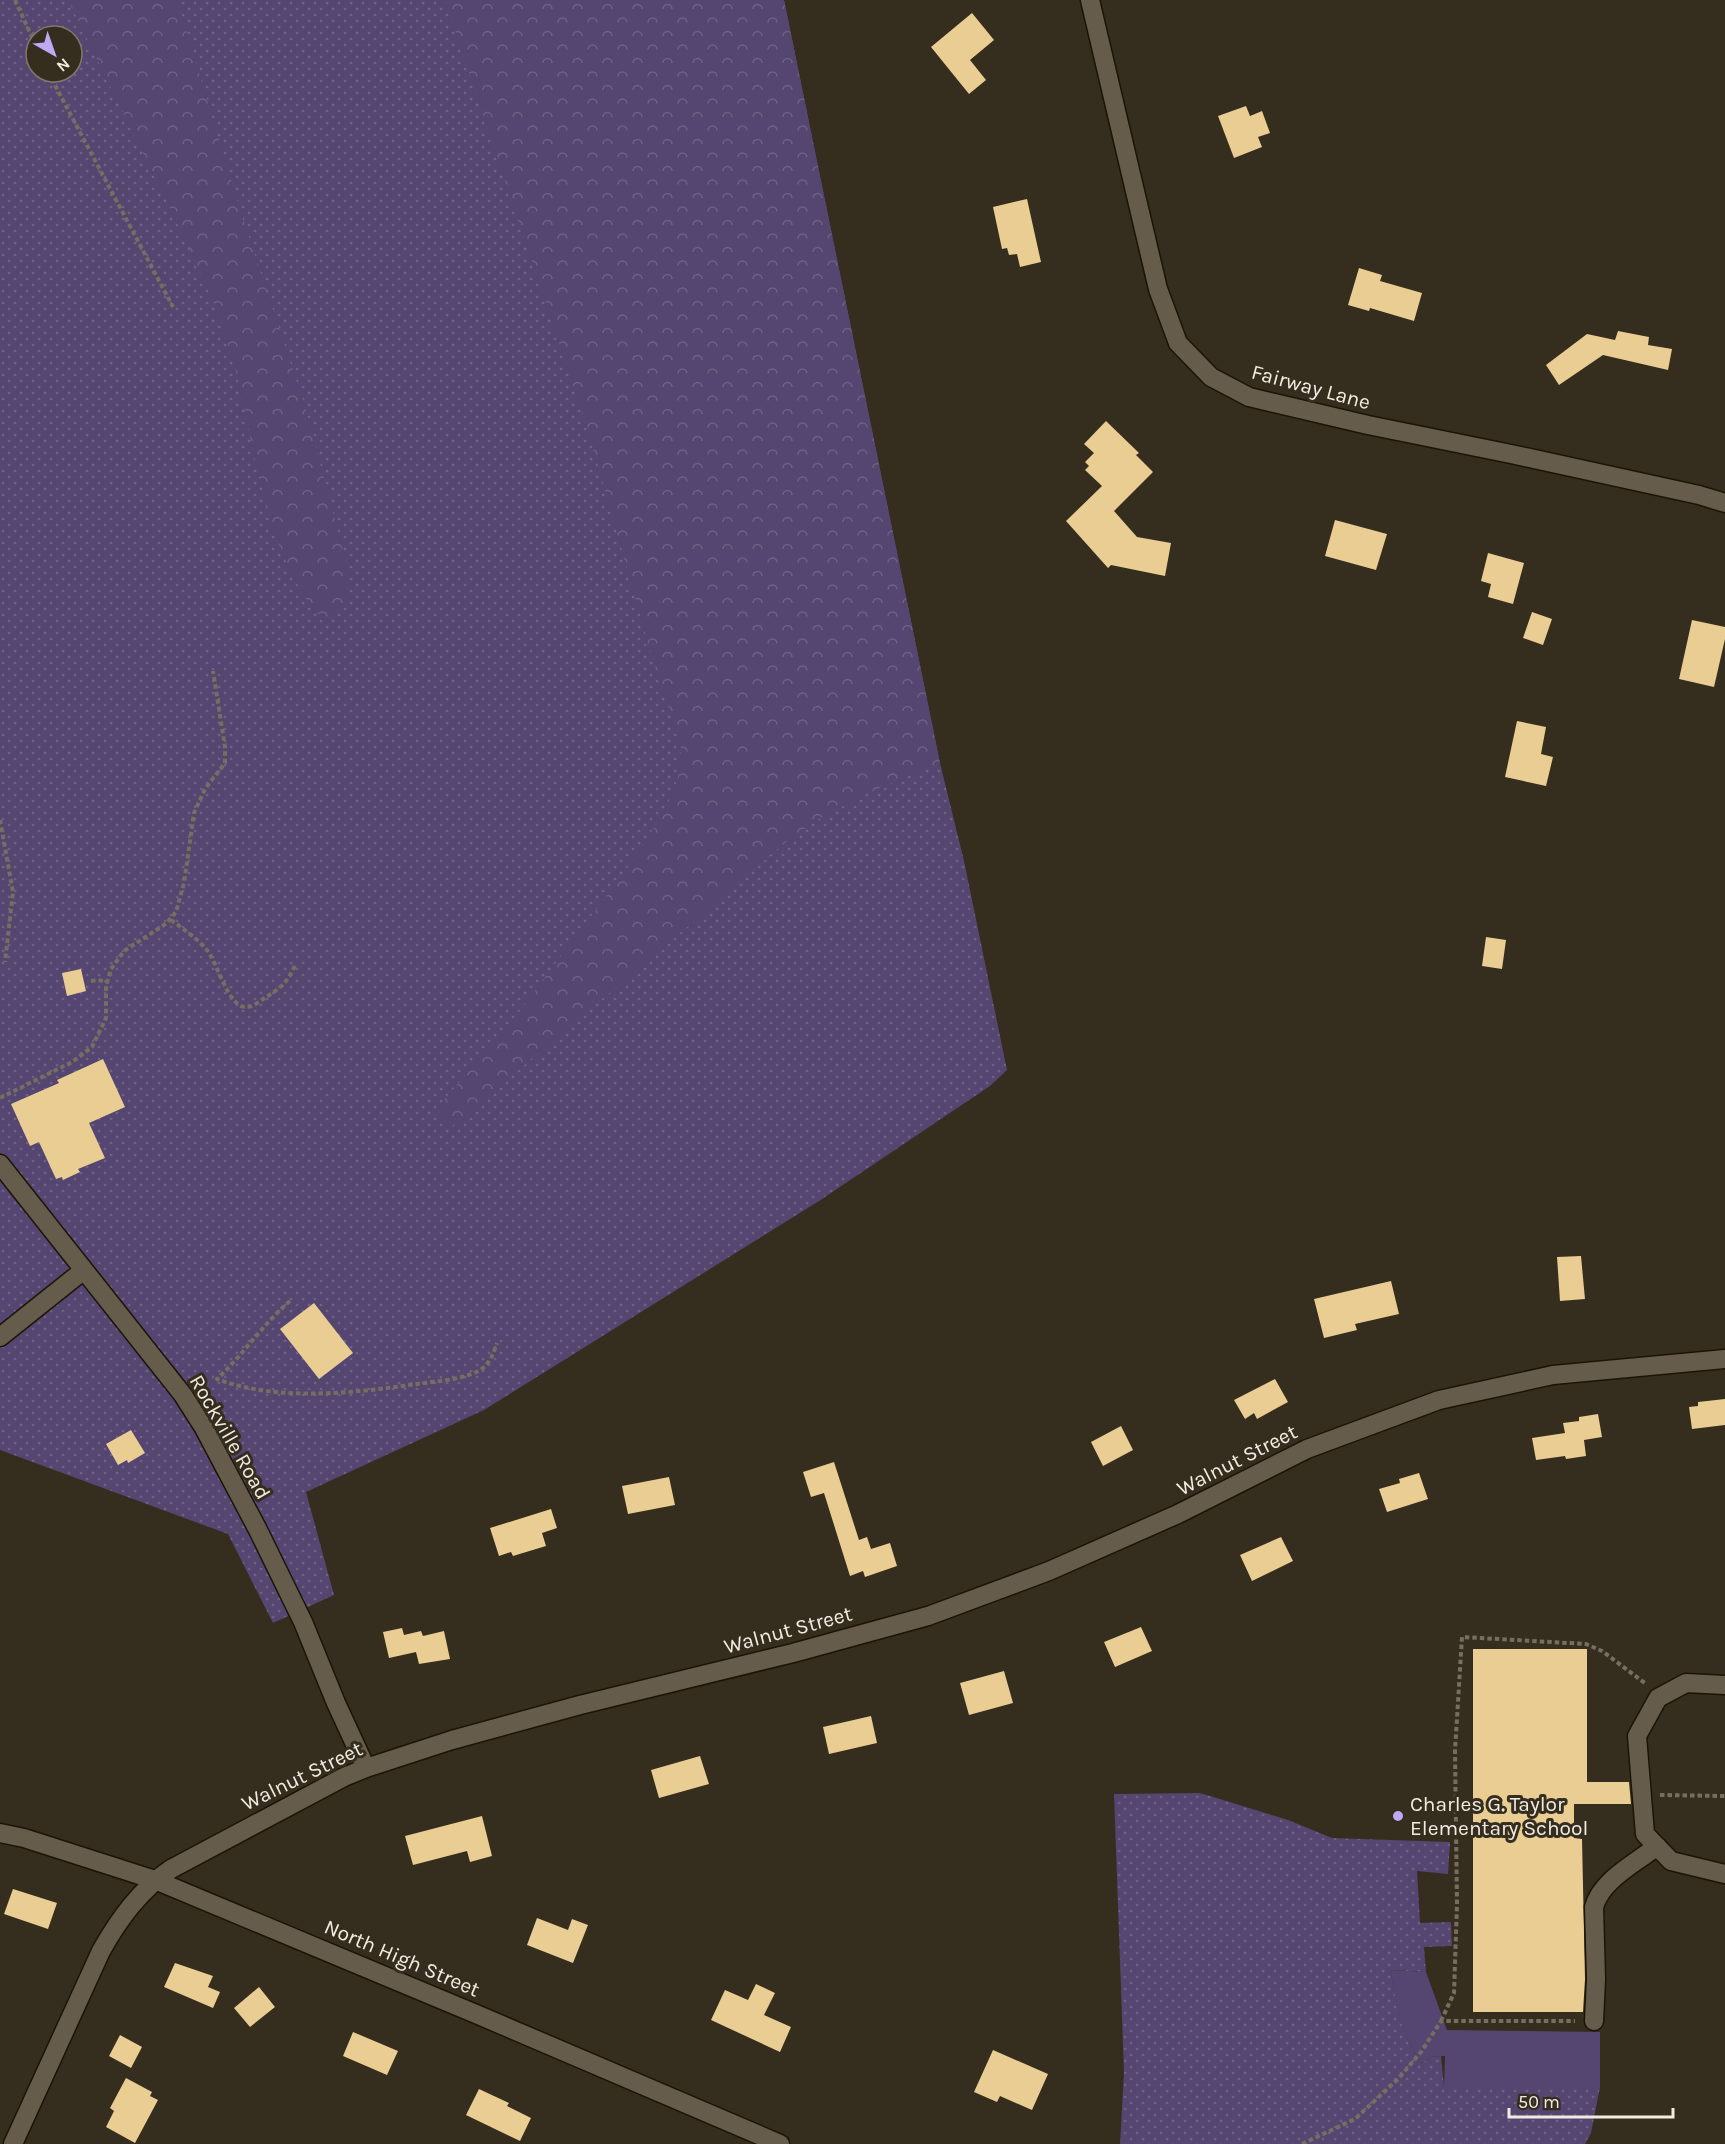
<svg xmlns="http://www.w3.org/2000/svg" width="1725" height="2144" viewBox="0 0 1725 2144" font-family="Karla,sans-serif">
  <style>
    .grass { fill: url(#grass-dots); fill-rule: evenodd }
    .forest { fill: url(#forest-crowns) }
    .green { fill: #544670 }
    .building { fill: #eacd93 }
    .lines { fill: none; stroke-linecap: round; stroke-linejoin: round }
    .minor-casing { stroke: #1c1506; stroke-width: 21 }
    .path { stroke: #766f61; stroke-width: 4; stroke-dasharray: 4.5 3; stroke-linecap: butt }
    .minor { stroke: #655c4b; stroke-width: 18 }
    .poi-dot { fill: #c1a8f3; stroke: #352d1d; stroke-width: 2 }
    .labels { text-anchor: middle; stroke-width: 6; stroke-linejoin: round; paint-order: stroke }
    .street-label { font-size: 21px; fill: #f1ece2; stroke: #352d1d }
    .poi-label { font-size: 21px; fill: #f1ece2; stroke: #352d1d; text-anchor: start }
  </style>
  <defs>
    <pattern id="grass-dots" width="8" height="8" patternUnits="userSpaceOnUse" patternTransform="scale(1.5)"><rect width="8" height="8" fill="#544670"/><path d="M2 2h.1M6 6h.1" fill="none" stroke="#6d6184" stroke-width="1.8" stroke-linecap="round"/></pattern>
    <pattern id="forest-crowns" width="20" height="18" patternUnits="userSpaceOnUse" patternTransform="scale(1.5)"><rect width="20" height="18" fill="#544670"/><path d="M2 6a3 3 0 1 1 6 0M12 15a3 3 0 1 1 6 0" fill="none" stroke="#6d6184"/></pattern>
  </defs>
  <rect width="100%" height="100%" fill="#352d1d"/>
  <path class="grass" d="M0,0H784L940,763L964,861L1007,1070L990,1086L819,1201L484,1410L306,1492L334,1595L273,1623L228,1534L0,1450ZM36,36H72V72H36Z
    M1200,1793L1288,1820L1332,1838L1450,1842L1448,1874L1417,1871L1420,1923L1451,1922L1452,1946L1424,1947L1426,1972L1390,1970C1398,2002 1400,2037 1422,2063L1431,2057L1441,2056L1444,2087H1600L1591,2133L1585,2144H1120L1124,2072L1114,1794Z"/>
  <path class="forest" d="M68,0H177L243,219L305,406L348,569L347,599L328,618L314,612L292,575L274,534L257,470L235,366L215,306L183,235Z
    M445,0H784L940,763L866,794L819,819L783,844L731,890L451,1127L438,1120L442,1102L510,1024L628,867L665,811L678,778L681,747L649,647L587,427Z"/>
  <path class="green" d="M1390,1970L1426,1972L1447,2030L1600,2032V2087H1444L1445,2056L1431,2057L1422,2063C1400,2037 1397,2002 1390,1970Z"/>
  <path class="building" d="M972,13L994,40L970,60L986,80L969,94L931,47Z
    M1246,106L1250,116L1262,111L1270,133L1258,137L1262,147L1234,158L1218,116Z
    M1027,199L1041,262L1020,267L1017,254L1009,255L1007,248L1002,249L993,207Z
    M1359,268L1382,275L1380,281L1422,293L1414,321L1370,308L1369,311L1348,305Z
    M1618,331L1649,337L1648,345L1672,349L1668,370L1603,355L1559,385L1546,365L1587,334L1615,340Z
    M1106,421L1139,453L1136,455L1153,472L1114,511L1137,537L1171,543L1165,576L1111,565L1108,568L1066,521L1102,486L1085,470L1089,466L1085,462L1094,453L1084,444Z
    M1335,520L1387,534L1376,570L1325,556Z
    M1488,553L1524,563L1513,604L1488,597L1491,584L1481,581Z
    M1532,612L1552,619L1543,645L1523,638Z
    M1692,620L1725,627V639L1714,687L1679,679Z
    M1517,721L1546,727L1541,754L1553,757L1546,786L1505,777Z
    M1486,937L1506,940L1502,969L1482,966Z
    M81,969L86,991L67,996L62,973Z
    M103,1059L125,1107L89,1123L105,1158L78,1169L80,1172L63,1180L62,1177L56,1179L39,1142L30,1146L11,1104L59,1083L57,1080Z
    M1581,1256L1585,1299L1560,1301L1557,1257Z
    M1391,1281L1399,1314L1355,1324L1357,1330L1324,1338L1314,1299Z
    M314,1303L353,1353L319,1379L280,1329Z
    M1275,1379L1288,1402L1257,1419L1254,1413L1245,1419L1234,1400Z
    M1725,1399V1425L1692,1429L1689,1407L1698,1406V1402Z
    M1598,1414L1602,1437L1584,1440L1586,1456L1566,1459L1565,1456L1536,1460L1532,1438L1565,1433L1563,1423L1579,1421V1417Z
    M1121,1426L1133,1450L1103,1466L1091,1442Z
    M131,1430L145,1453L128,1463L127,1460L118,1465L106,1444Z
    M834,1462L859,1540L867,1537L871,1549L890,1543L897,1566L865,1577L863,1571L850,1576L824,1493L811,1497L803,1472Z
    M1419,1473L1428,1499L1387,1512L1379,1489L1400,1483L1399,1479Z
    M669,1477L675,1505L628,1514L622,1486Z
    M551,1509L557,1528L542,1533L546,1546L513,1556L511,1552L499,1556L490,1528Z
    M1281,1537L1293,1561L1252,1581L1240,1555Z
    M1141,1627L1152,1651L1115,1667L1104,1642Z
    M402,1628L404,1635L421,1631L423,1636L444,1631L450,1659L419,1664L416,1652L389,1658L383,1632Z
    M1473,1649H1587V1782H1629L1631,1804H1574V1838L1582,1839L1585,1979L1583,2012H1473Z
    M1004,1671L1013,1703L969,1715L960,1683Z
    M871,1716L877,1743L829,1754L823,1727Z
    M700,1756L709,1784L659,1798L651,1770Z
    M482,1816L492,1856L470,1862L467,1851L413,1865L405,1836Z
    M13,1889L57,1903L48,1929L4,1914Z
    M537,1918L568,1930L572,1919L588,1925L573,1963L527,1945Z
    M175,1963L213,1976L208,1987L220,1992L213,2008L164,1987Z
    M756,1984L775,1993L764,2015L791,2027L780,2052L711,2020L725,1990L748,2000Z
    M259,1987L275,2007L250,2027L234,2008Z
    M353,2032L398,2051L387,2075L343,2056Z
    M120,2035L142,2047L131,2068L109,2056Z
    M993,2050L1048,2074L1032,2110L1000,2096L997,2102L974,2092Z
    M126,2078L152,2092L150,2096L158,2100L135,2143L106,2127L114,2111L110,2108Z
    M479,2089L509,2103L507,2106L531,2118L520,2141L466,2115Z"/>
  <g class="lines">
    <g class="minor-casing">
      <path id="minor" d="M1090,0L1158,289L1178,343L1211,377L1249,397L1368,425L1511,454L1699,495L1725,503
        M0,1164L183,1395L204,1428L258,1530L303,1622L336,1703L366,1768
        M0,1337L84,1270
        M1725,1685L1686,1683L1658,1698L1637,1736L1645,1834L1671,1861L1725,1874
        M0,1833L24,1838L155,1880L476,2014L780,2144
        M1594,2021L1596,1979L1594,1907C1602,1879 1635,1864 1657,1846
        M13,2144L101,1951C119,1919 140,1890 171,1869L344,1777L366,1768L452,1740L580,1705L793,1653L928,1616L1049,1571L1178,1514L1307,1449L1439,1400L1553,1375L1725,1359"/>
    </g>
    <path class="path" d="M15,0L36,46
      M48,72L173,307
      M0,820L13,892L5,962
      M171,920C183,929 197,938 207,950C217,962 228,1006 245,1007C252,1008 260,1001 266,997C282,987 288,982 296,963
      M91,981L98,980L107,982
      M0,1098L72,1062L92,1047L106,1018V986L111,969L124,951L167,923L176,912L184,883L194,813L205,789L225,763V747L213,671
      M290,1301C263,1324 243,1355 217,1379C278,1402 354,1393 417,1384C438,1381 462,1380 480,1370C490,1364 493,1354 497,1343
      M1660,1795L1725,1796
      M1441,2021L1454,1993L1457,1904L1455,1751L1462,1637L1586,1644L1602,1651L1646,1684
      M1302,2144L1355,2119L1398,2079L1421,2052L1441,2021H1575"/>
    <use href="#minor" class="minor"/>
  </g>
  <circle class="poi-dot" cx="1398" cy="1816" r="6"/>
  <g class="labels">
    <g class="street-label">
      <text transform="translate(1311 387) rotate(15)" y="7">Fairway Lane</text>
      <text transform="translate(230 1437) rotate(60)" y="7">Rockville Road</text>
      <text transform="translate(1237 1460) rotate(-27)" y="7">Walnut Street</text>
      <text transform="translate(788 1630) rotate(-15)" y="7">Walnut Street</text>
      <text transform="translate(302 1776) rotate(-26)" y="7">Walnut Street</text>
      <text transform="translate(402 1958) rotate(23)" y="7">North High Street</text>
    </g>
    <g class="poi-label">
      <text x="1410" y="1811">Charles G. Taylor<tspan x="1410" dy="24">Elementary School</tspan></text>
    </g>
  </g>
  <g transform="translate(54 54) rotate(140)"><circle r="28" fill="#352d1d" stroke="#80796c" stroke-width="1.5"/>
  <path d="M0-4.5L10 22L0 15L-10 22Z" fill="#c1a8f3"/>
  <text y="-9" font-size="16" font-weight="bold" text-anchor="middle" fill="#f1ece2">N</text>
  </g>
  <path d="M1509 2108v9h164v-9" fill="none" stroke="#f1ece2" stroke-width="3"/>
  <text x="1518" y="2108" font-size="18" fill="#f1ece2" stroke="#352d1d" stroke-width="4.5" paint-order="stroke">50 m</text>
</svg>
